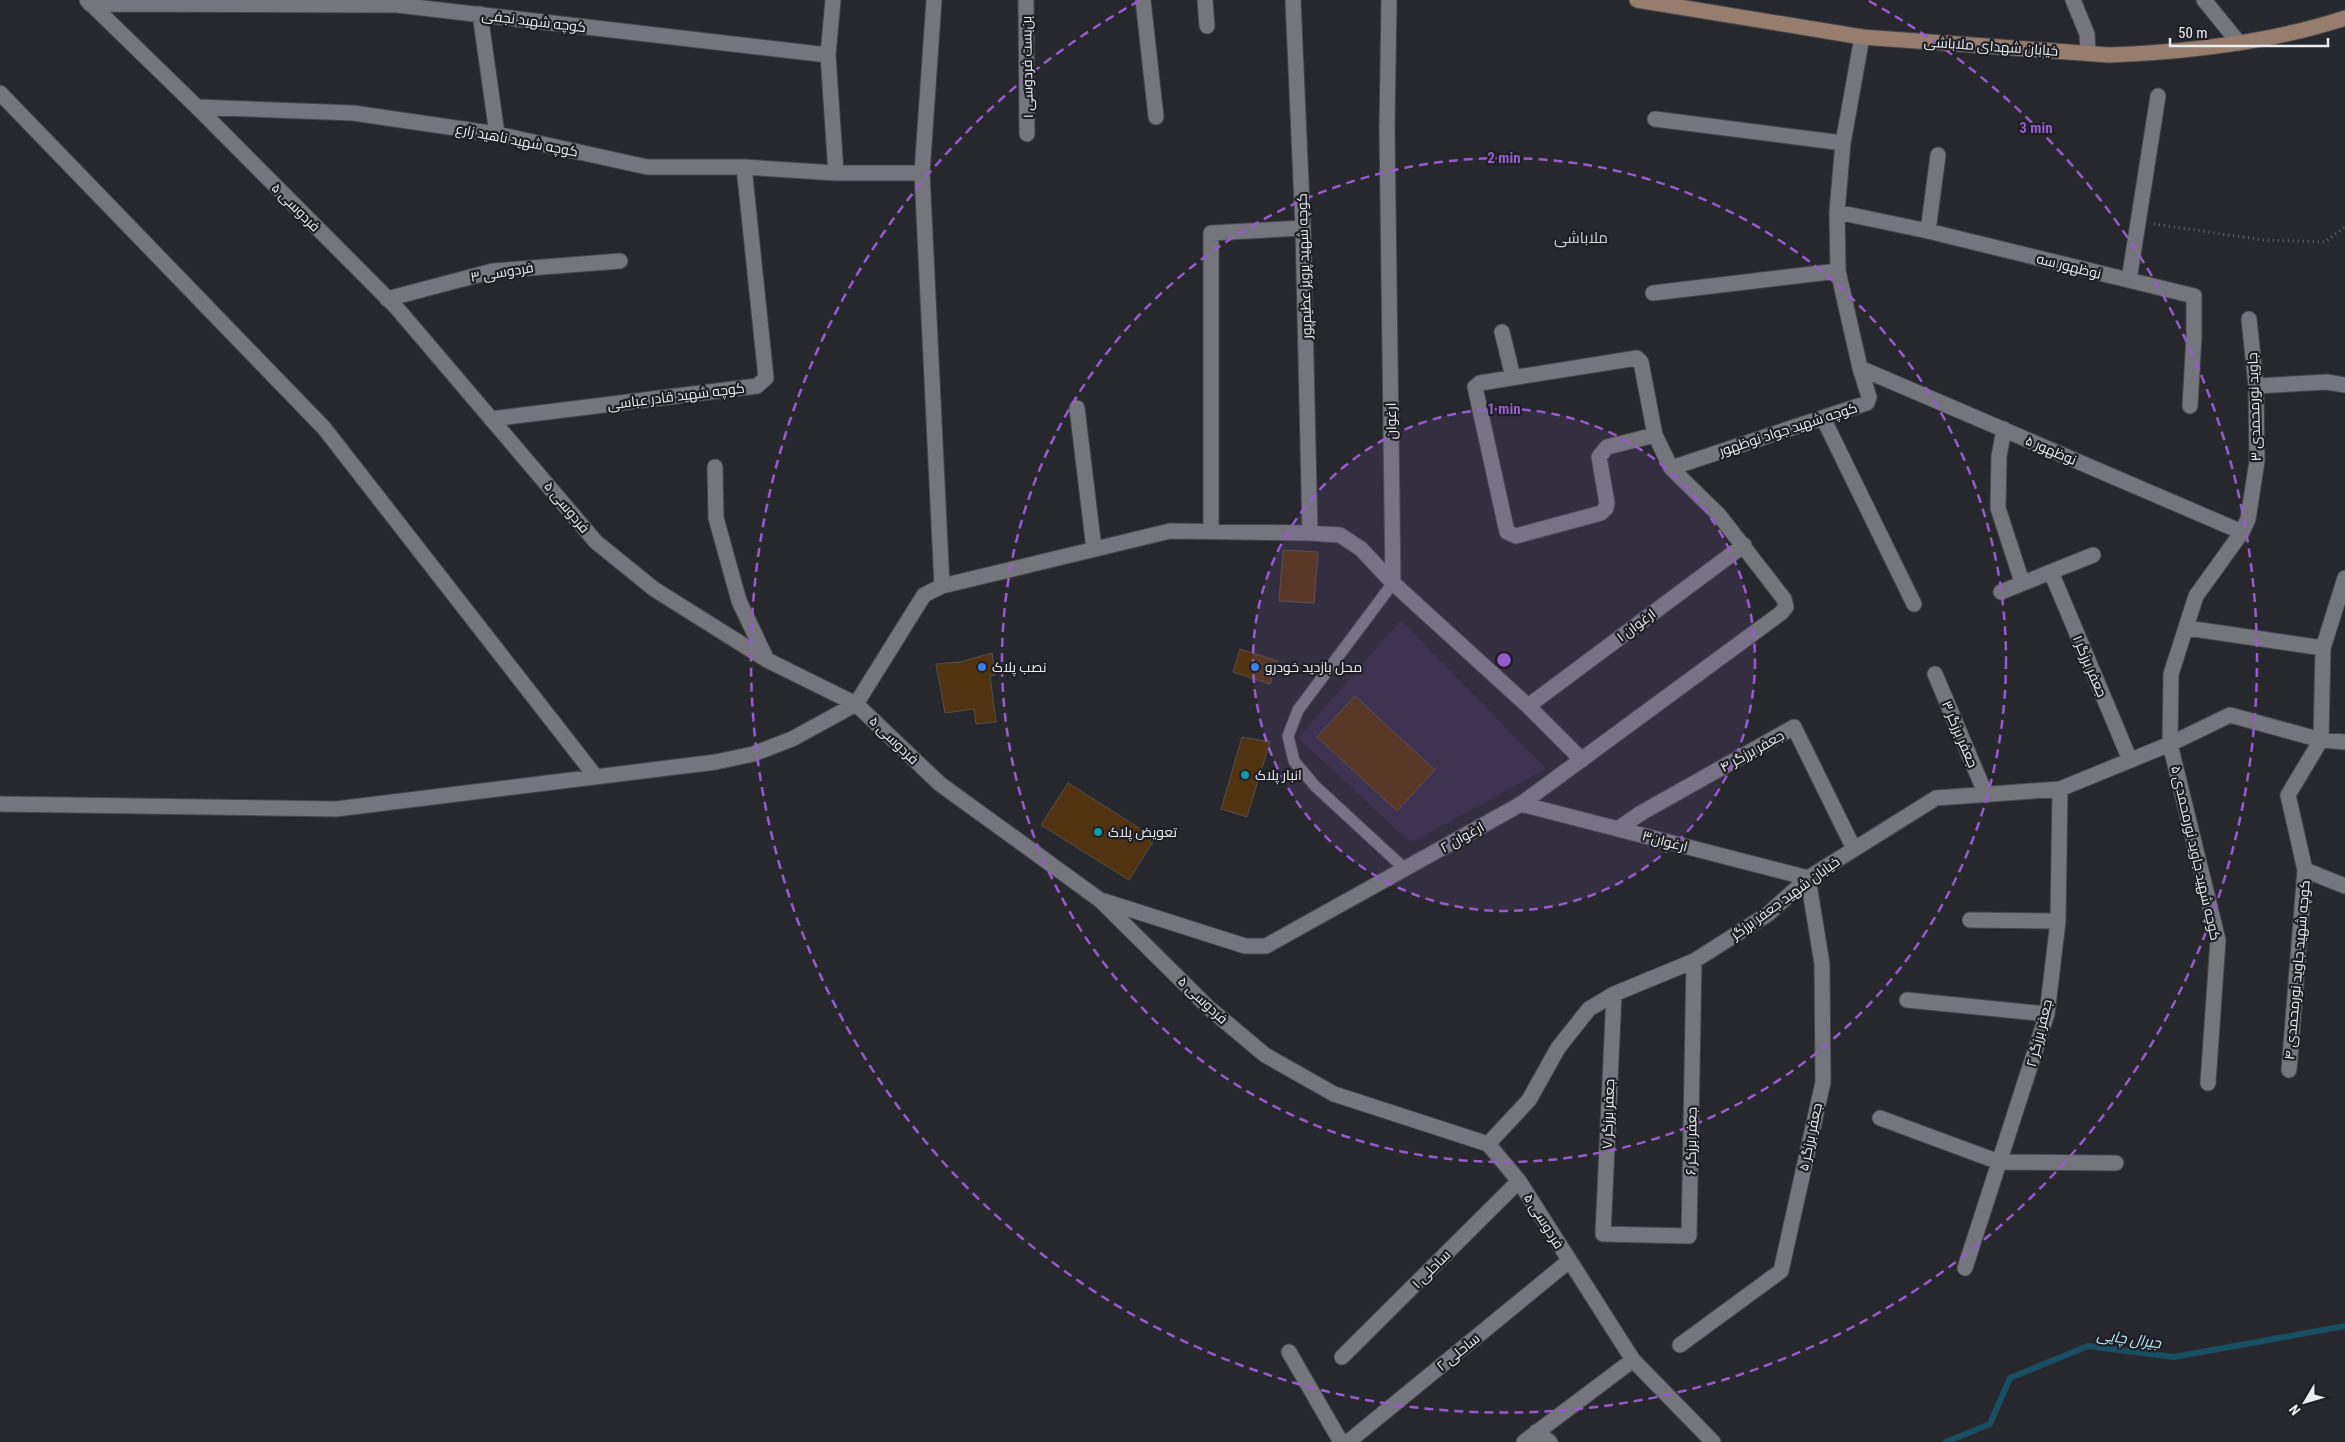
<svg xmlns="http://www.w3.org/2000/svg" width="2345" height="1442" viewBox="0 0 2345 1442" font-family="'Roboto Condensed',Cairo,sans-serif">
  <style>
    .education { fill: #312d3e }
    .lines { fill: none; stroke-linecap: round; stroke-linejoin: round }
    .stream { stroke: #184f62; stroke-width: 6 }
    .building { fill: #513311; stroke: #544f49 }
    .lane-casing { stroke: #45464b; stroke-width: 13 }
    .street-casing { stroke: #45464b; stroke-width: 17 }
    .secondary-casing { stroke: #45464b; stroke-width: 17 }
    .path { stroke: #68696f; stroke-width: 3; stroke-dasharray: 1 4; stroke-linecap: butt }
    .lane { stroke: #75767d; stroke-width: 11 }
    .street { stroke: #75767d; stroke-width: 15 }
    .secondary { stroke: #977d6d; stroke-width: 15 }
    .ring { fill: none; stroke: #975ccb; stroke-width: 2.5; stroke-dasharray: 9 6 }
    .shop-dot { fill: #3f7fe0; stroke: #1e1f25; stroke-width: 2 }
    .culture-dot { fill: #0f9aa8; stroke: #1e1f25; stroke-width: 2 }
    .labels { text-anchor: middle; stroke-width: 4.5; stroke-linejoin: round; paint-order: stroke }
    .street-label { font-size: 14px; fill: #ebecf0; stroke: #1e1f25 }
    .poi-label { font-size: 14px; fill: #ebecf0; stroke: #1e1f25; text-anchor: start }
    .neighbourhood-label { font-size: 15px; fill: #d2d4dc; stroke: #1e1f25 }
    .water-label { font-size: 15px; font-style: italic; fill: #b9e8fb; stroke: #1e1f25 }
    .centre { fill: #975ccb; stroke: #1e1f25; stroke-width: 2.5 }
    .ring-label { font-size: 15px; text-anchor: middle; font-weight: bold; fill: #975ccb; stroke: #1e1f25; stroke-width: 4.5; stroke-linejoin: round; paint-order: stroke }
  </style>
  <rect width="100%" height="100%" fill="#27282e"/>
  <path class="education" d="M1401,620L1546,769L1411,843L1298,738Z"/>
  <g class="lines">
    <path class="stream" d="M1946,1442L1990,1424L2010,1378L2088,1346L2174,1357L2345,1326"/>
  </g>
  <path class="building" d="M1283,550L1318,552L1314,603L1279,601Z
    M1240,649L1278,661L1270,684L1233,672Z
    M992,653L995,675H990L996,722L976,724L974,709L945,713L936,664L960,662Z
    M1355,696L1435,770L1397,811L1317,737Z
    M1242,737L1270,742L1247,817L1221,809Z
    M1068,783L1155,838L1129,880L1041,825Z"/>
  <g class="lines">
    <g class="lane-casing">
      <path id="lane" d="M1393,583L1298,710L1288,736L1294,761L1315,786L1405,869"/>
    </g>
    <g class="street-casing">
      <path id="street" d="M87,0L197,107L396,307L596,542L654,589L767,660L856,704L940,784L1100,900L1209,1008L1265,1055L1334,1094L1488,1144L1519,1181L1633,1360L1713,1442
        M833,0L828,55L836,173H922
        M1026,0L1027,134
        M1143,0L1156,117
        M1205,0L1207,26
        M1293,0L1303,228L1310,533
        M1389,0L1387,128L1393,583
        M2073,0L2087,34L2088,53
        M2204,0L2239,43
        M90,4L397,5L828,55
        M480,14L497,134
        M0,93L324,428L596,777
        M197,107L353,113L497,134L647,167H744L836,173
        M1655,119L1843,143
        M1837,212L1928,231L2194,296V336L2190,406
        M1928,231L1938,155
        M2129,280L2158,96
        M1653,293L1838,271
        M387,299L493,271L620,261
        M1502,332L1513,377
        M1860,368L2242,532
        M2256,386L2327,382L2345,385
        M1077,408L1094,549
        M1823,418L1914,604
        M491,419L757,386L766,378L744,167
        M2004,429L1999,456L1998,508L2022,582
        M1655,435L1607,447L1599,457L1607,503L1606,508L1601,513L1516,536L1507,532L1475,387L1480,383L1637,358L1641,362L1655,435L1671,468
        M715,467L716,518L739,601L767,660
        M1211,531V233L1303,228
        M2051,572L2130,760
        M2345,578L2323,648L2321,740L2288,795L2305,870L2345,886
        M942,586L1170,531L1310,533L1340,535L1361,549L1393,583L1528,706L1582,760
        M2001,592L2093,555
        M2187,628L2323,648
        M1935,674L1986,795
        M1528,706L1744,545
        M0,804L336,809L716,762L753,754L792,739L856,704L924,595L942,586L922,173L934,0
        M1521,804L1808,878
        M1618,829L1641,813L1794,727L1854,849
        M1104,901L1245,946H1266L1521,804L1781,613L1786,607L1784,599L1719,515L1671,468L1867,403L1869,397L1860,368L1838,271L1837,212L1843,143L1862,37
        M1970,920L2058,921
        M1614,994L1603,1234L1689,1236L1694,961
        M1907,1000L2047,1014
        M2289,1070L2305,870
        M2208,1083L2218,940L2170,744L2171,674L2196,596L2242,532L2248,519L2257,461L2256,386L2249,319
        M1880,1118L1999,1162L2116,1163
        M1488,1144L1529,1100L1558,1048L1589,1009L1614,994L1694,961L1768,914L1808,878L1936,798L2060,789L2170,744L2230,715L2321,740L2345,742
        M1965,1268L2047,1014L2058,921L2060,789
        M1680,1345L1781,1271L1823,1082L1822,964L1808,878
        M1289,1352L1341,1442
        M1342,1357L1519,1181
        M1536,1432L1550,1442
        M1348,1442L1569,1261
        M1524,1442L1633,1360"/>
    </g>
    <g class="secondary-casing">
      <path id="secondary" d="M1637,0L1862,37L2109,55C2188,52 2269,43 2345,18"/>
    </g>
    <path class="path" d="M2154,224L2263,240L2325,242L2345,227"/>
    <use href="#lane" class="lane"/>
    <use href="#street" class="street"/>
    <use href="#secondary" class="secondary"/>
  </g>
  <circle cx="1504" cy="660" r="251" fill="#975ccb" fill-opacity=".12"/>
  <g class="ring">
    <circle cx="1504" cy="660" r="251"/>
    <circle cx="1504" cy="660" r="502"/>
    <path d="M1869 1A753 753 0 1 1 1139 1"/>
  </g>
  <g class="shop-dot">
    <circle cx="982" cy="667" r="5"/>
    <circle cx="1255" cy="667" r="5"/>
  </g>
  <g class="culture-dot">
    <circle cx="1245" cy="775" r="5"/>
    <circle cx="1098" cy="832" r="5"/>
  </g>
  <g class="labels">
    <g class="street-label">
      <text transform="translate(534 21) rotate(7)" y="5">کوچه شهید نجفی</text>
      <text transform="translate(1991 46) rotate(4)" y="5">خیابان شهدای ملاباشی</text>
      <text transform="translate(1027 67) rotate(-91)" y="5">بن‌بست فردوسی ۱</text>
      <text transform="translate(517 140) rotate(11)" y="5">کوچه شهید ناهید زارع</text>
      <text transform="translate(296 207) rotate(45)" y="5">فردوسی ۵</text>
      <text transform="translate(1304 266) rotate(-92)" y="5">کوچه شهید پرویز عظیم‌پور</text>
      <text transform="translate(2069 266) rotate(14)" y="5">نوظهور سه</text>
      <text transform="translate(502 272) rotate(-9)" y="5">فردوسی ۳</text>
      <text transform="translate(676 396) rotate(-7)" y="5">کوچه شهید قادر عباسی</text>
      <text transform="translate(2254 407) rotate(-92)" y="5">جاوید نورمحمدی ۳</text>
      <text transform="translate(1391 421) rotate(-91)" y="5">ارغوان</text>
      <text transform="translate(1788 429) rotate(-18)" y="5">کوچه شهید جواد نوظهور</text>
      <text transform="translate(2051 450) rotate(23)" y="5">نوظهور ۵</text>
      <text transform="translate(567 507) rotate(50)" y="5">فردوسی ۵</text>
      <text transform="translate(1636 625) rotate(-37)" y="5">ارغوان ۱</text>
      <text transform="translate(2090 666) rotate(67)" y="5">جعفر برزگر ۱</text>
      <text transform="translate(1960 734) rotate(67)" y="5">جعفر برزگر ۳</text>
      <text transform="translate(894 740) rotate(44)" y="5">فردوسی ۵</text>
      <text transform="translate(1752 751) rotate(-29)" y="5">جعفر برزگر ۴</text>
      <text transform="translate(1462 837) rotate(-29)" y="5">ارغوان ۲</text>
      <text transform="translate(1665 841) rotate(15)" y="5">ارغوان۳</text>
      <text transform="translate(2196 853) rotate(77)" y="5">کوچه شهید جاوید نورمحمدی ۵</text>
      <text transform="translate(1785 898) rotate(-36)" y="5">خیابان شهید جعفر برزگر</text>
      <text transform="translate(2297 970) rotate(-85)" y="5">کوچه شهید جاوید نورمحمدی ۴</text>
      <text transform="translate(1203 1000) rotate(43)" y="5">فردوسی ۵</text>
      <text transform="translate(2039 1033) rotate(-76)" y="5">جعفر برزگر ۲</text>
      <text transform="translate(1608 1114) rotate(-88)" y="5">جعفر برزگر ۷</text>
      <text transform="translate(1810 1137) rotate(-78)" y="5">جعفر برزگر ۵</text>
      <text transform="translate(1691 1141) rotate(-89)" y="5">جعفر برزگر ۶</text>
      <text transform="translate(1544 1221) rotate(58)" y="5">فردوسی ۵</text>
      <text transform="translate(1431 1269) rotate(-45)" y="5">ساحلی ۱</text>
      <text transform="translate(1458 1352) rotate(-39)" y="5">ساحلی ۲</text>
    </g>
    <g class="poi-label">
      <text x="992" y="672">نصب پلاک</text>
      <text x="1265" y="672">محل بازدید خودرو</text>
      <text x="1255" y="780">انبار پلاک</text>
      <text x="1108" y="837">تعویض پلاک</text>
    </g>
    <g class="neighbourhood-label">
      <text x="1581" y="243">ملاباشی</text>
    </g>
    <g class="water-label">
      <text transform="translate(2129 1339) rotate(8)" y="5">جیرال چایی</text>
    </g>
  </g>
  <circle cx="1504" cy="660" r="8" class="centre"/>
  <g class="ring-label">
    <text x="2036" y="133">3 min</text>
    <text x="1504" y="163">2 min</text>
    <text x="1504" y="414">1 min</text>
  </g>
  <g transform="translate(2305 1402) rotate(232)" stroke="#1e1f25" stroke-width="4" paint-order="stroke">
  <path d="M0-4L9 19L0 12L-9 19Z" fill="#ebecf0"/>
  <text y="-8" font-size="14" font-weight="bold" text-anchor="middle" fill="#ebecf0">N</text>
  </g>
  <path d="M2170 38v8h158v-8" fill="none" stroke="#ebecf0" stroke-width="2.5"/>
  <text x="2178" y="38" font-size="15" fill="#ebecf0" stroke="#1e1f25" stroke-width="4" paint-order="stroke">50 m</text>
</svg>
